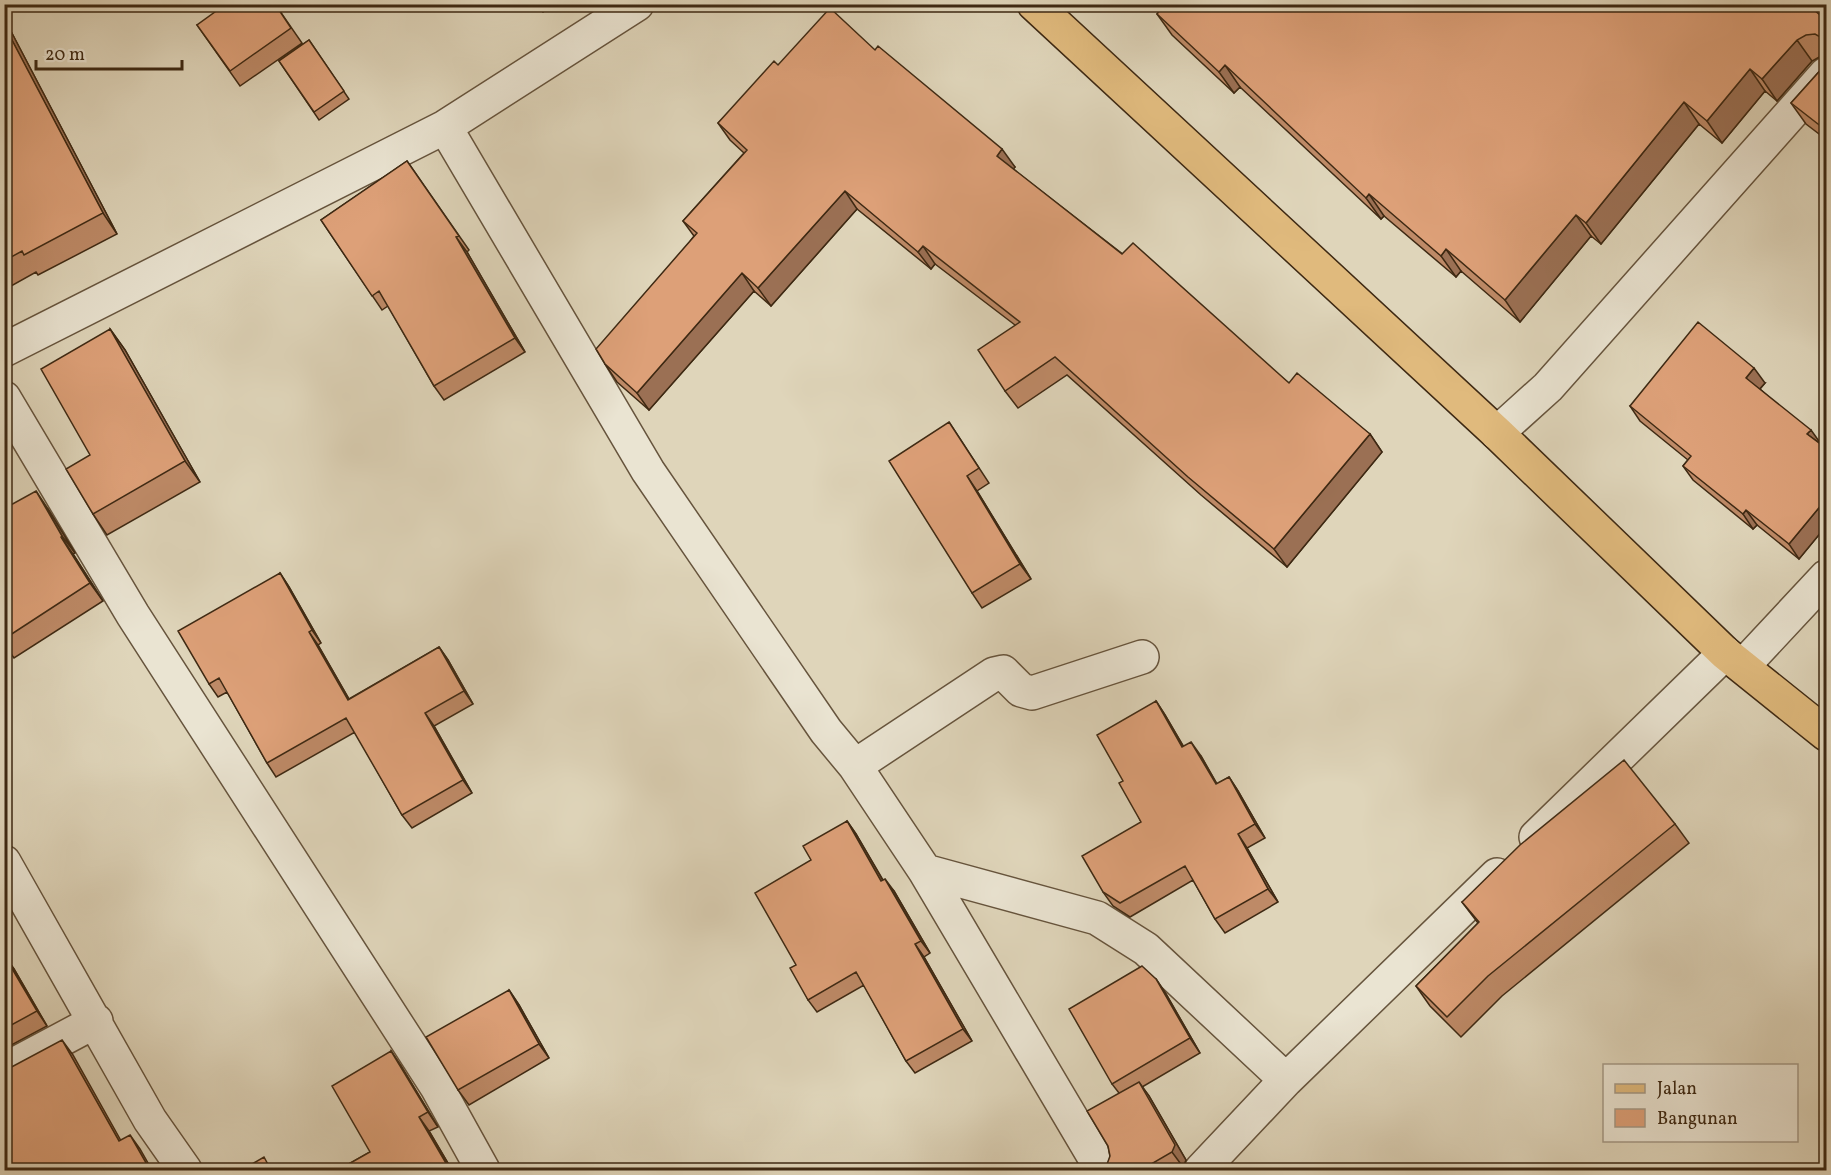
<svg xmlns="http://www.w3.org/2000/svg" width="1831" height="1175" viewBox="0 0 1831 1175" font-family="Vollkorn,serif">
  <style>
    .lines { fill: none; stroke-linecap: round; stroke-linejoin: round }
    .street-casing { stroke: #66543d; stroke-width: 36 }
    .primary-casing { stroke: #3e2913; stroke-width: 36 }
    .street { stroke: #eae4d2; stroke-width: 33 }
    .primary { stroke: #e0ba7d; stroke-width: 33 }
    .wall { fill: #be8a67; stroke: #3e2913; stroke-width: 1.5 }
    .shaded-wall { fill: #9b7054; stroke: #3e2913; stroke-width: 1.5 }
    .building { fill: #dda078; stroke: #3e2913; stroke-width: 1.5 }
  </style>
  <rect width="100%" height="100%" fill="#dfd5ba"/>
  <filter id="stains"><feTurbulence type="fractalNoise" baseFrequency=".00333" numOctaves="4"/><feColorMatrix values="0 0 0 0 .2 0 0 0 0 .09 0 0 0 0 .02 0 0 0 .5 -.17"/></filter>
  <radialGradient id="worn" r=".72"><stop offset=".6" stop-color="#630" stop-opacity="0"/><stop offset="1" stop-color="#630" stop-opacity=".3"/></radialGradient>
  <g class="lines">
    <g class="street-casing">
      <path id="street" d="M445,127L648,471L826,731L855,766L925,871L1102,1170
        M4,350L445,127L637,4
        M4,398L133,615L437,1087L483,1170
        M1497,433L1548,387L1826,74
        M1743,666L1826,577
        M855,766L994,674L1003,672L1021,690L1032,693L1142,657
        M1536,837L1725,653
        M4,862L150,1120L185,1170
        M925,871L1097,918L1146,949L1286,1080
        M4,1070L96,1021
        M1201,1170L1286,1080L1497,875"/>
    </g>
    <g class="primary-casing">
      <path id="primary" d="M1034,4L1497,433L1725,653L1826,734"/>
    </g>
    <use href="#street" class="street"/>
    <use href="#primary" class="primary"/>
  </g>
  <path class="wall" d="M4,4H11L12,7L4,11Z
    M275,4L302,43L240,86L197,25Z
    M537,4H554L543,12Z
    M1166,4H1809L1808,5L1827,21V56H1821L1812,61L1777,101L1765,91L1722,143L1699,124L1601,244L1591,236L1520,322L1461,271L1456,277L1384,216L1381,219L1240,87L1234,93L1172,35L1157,14Z
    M4,18L117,234L38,275L36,272L4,290Z
    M309,40L349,99L319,120L279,61Z
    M875,50L1015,167L1013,169L1289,383L1370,434L1382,452L1287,567L1201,495L1067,375L1018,408L1005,391L1015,325L935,264L931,269L857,209L771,306L754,291L649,410L617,382L605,364L694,236L683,221L744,153L730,140L718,123L778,65Z
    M1827,62V140L1806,124L1791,103L1825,65Z
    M407,161L469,250L467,252L525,352L444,400L434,386L388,306L382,310L321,220Z
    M110,329L125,350L200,482L107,535L93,514L90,455Z
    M1765,383L1760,389L1827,449V525L1799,559L1757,525L1753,529L1693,480L1683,466L1688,460L1640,421L1630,406Z
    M949,422L989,483L977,491L1031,579L982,608L972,593Z
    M4,495L11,505L48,509L75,553L73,554L103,601L14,658L4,644Z
    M280,573L289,587L321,643L318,645L349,699L439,647L448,660L473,704L434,726L472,793L412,828L402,815L355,732L276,777L267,763L227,692L218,697L209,684Z
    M1156,701L1165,715L1183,746L1201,756L1217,784L1229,777L1238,791L1265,838L1247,848L1278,902L1225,933L1215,919L1193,880L1130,917L1113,906L1103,892L1141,822L1123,781Z
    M847,821L856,834L883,880L894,891L930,953L924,957L972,1041L915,1073L906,1061L864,985L817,1012L808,1000L796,965L811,860Z
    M1675,824L1689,843L1502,996L1461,1037L1430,1006L1416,986L1478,923L1462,902Z
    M4,955L14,969L47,1026L4,1049Z
    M1156,979L1166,994L1200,1053L1142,1087L1149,1096L1186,1160L1183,1167L1177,1170H1108L1110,1156L1108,1146L1119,1093L1112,1084Z
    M509,990L519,1005L549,1058L469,1105L458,1090Z
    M391,1051L401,1066L438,1127L429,1131L452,1170H338L370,1152Z"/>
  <path class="shaded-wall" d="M4,18L117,234L103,213L4,25Z
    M1797,40L1812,61L1777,101L1762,79Z
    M1225,65L1240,87L1234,93L1219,72Z
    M1750,69L1765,91L1722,143L1707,121Z
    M1684,102L1699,124L1601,244L1586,223Z
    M1002,149L1015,167L1009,174L997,156Z
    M845,191L857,209L771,306L758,288Z
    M1369,194L1384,216L1381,219L1366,198Z
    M1576,215L1591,236L1520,322L1505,300Z
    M456,237L467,252L525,352L515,338Z
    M923,246L935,264L931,269L918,252Z
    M1446,249L1461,271L1456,277L1441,256Z
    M742,273L754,291L649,410L637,393Z
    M110,329L125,350L200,482L185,461Z
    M1754,368L1765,383L1757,392L1746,378Z
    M1811,430L1821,444L1807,434Z
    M1370,434L1382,452L1287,567L1274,549Z
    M967,476L977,491L1031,579L1020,564Z
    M36,491L48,509L75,553L62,536Z
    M4,495L22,524L9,506L4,498Z
    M1827,498V525L1799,559L1789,544Z
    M1746,510L1757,525L1753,529L1743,514Z
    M61,537L73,554L103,601L90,583Z
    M280,573L289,587L321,643L312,630Z
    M309,632L318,645L357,713L348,700Z
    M439,647L448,660L473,704L464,691Z
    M1156,701L1165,715L1192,761L1182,747Z
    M425,713L434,726L472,793L463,780Z
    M1191,742L1201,756L1225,798L1216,784Z
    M1229,777L1238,791L1265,838L1255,824Z
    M847,821L856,834L890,893L881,881Z
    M1238,834L1247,848L1278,902L1268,889Z
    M885,879L894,891L930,953L921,941Z
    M915,944L924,957L972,1041L963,1029Z
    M4,955L14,969L47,1026L37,1011Z
    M1156,979L1166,994L1200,1053L1190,1038Z
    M509,990L519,1005L549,1058L539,1044Z
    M62,1040L73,1055L129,1155L119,1141Z
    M391,1051L401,1066L438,1127L428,1112Z
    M1139,1082L1149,1096L1186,1160L1183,1167L1172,1152Z
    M419,1117L429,1131L452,1170H450Z
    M130,1135L140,1149L152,1170H150Z"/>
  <path class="building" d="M226,4H275L291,28L230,71L197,25Z
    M1165,4H1807L1827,21V43L1824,39L1815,34L1806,35L1797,40L1762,79L1750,69L1707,121L1684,102L1586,223L1576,215L1505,300L1446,249L1441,256L1369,194L1366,198L1225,65L1219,72L1157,14Z
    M830,8L875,50L878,46L1002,149L997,156L1122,254L1133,243L1289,383L1297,373L1370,434L1274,549L1188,477L1055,357L1005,391L978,350L1020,322L923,246L918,252L845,191L758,288L742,273L637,393L605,364L596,349L697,233L683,221L747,150L718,123L774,61L778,65Z
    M4,25L103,213L24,255L22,251L4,261Z
    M309,40L344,91L314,112L279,61Z
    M1827,62V131L1791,103L1825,65Z
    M407,161L459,236L456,237L515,338L434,386L379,291L372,296L321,220Z
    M1698,322L1754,368L1746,378L1811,430L1807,434L1827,449V498L1789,544L1746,510L1743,514L1683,466L1691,456L1630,406Z
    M110,329L185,461L93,514L66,469L90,455L41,369Z
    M949,422L979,468L967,476L1020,564L972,593L889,461Z
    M36,491L62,536L61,537L90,583L4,639V498L9,506Z
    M280,573L312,630L309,632L348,700L439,647L464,691L425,713L463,780L402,815L346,718L267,763L219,678L209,684L178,631Z
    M1156,701L1182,747L1191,742L1216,784L1229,777L1255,824L1238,834L1268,889L1215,919L1185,866L1120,903L1103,892L1082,856L1141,822L1119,783L1123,781L1097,735Z
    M1624,760L1675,824L1488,976L1447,1017L1416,986L1479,922L1462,902L1520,845Z
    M847,821L881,881L885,879L921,941L915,944L963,1029L906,1061L856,972L808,1000L790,968L796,965L755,893L811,860L803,846Z
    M4,955L37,1011L4,1029Z
    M1142,966L1156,979L1190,1038L1112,1084L1069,1009Z
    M509,990L539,1044L458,1090L426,1037Z
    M62,1040L119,1141L130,1135L150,1170H4V1071Z
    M391,1051L428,1112L419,1117L450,1170H338L370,1152L332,1086Z
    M1139,1082L1175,1145L1172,1152L1141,1170H1108L1106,1167L1110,1156L1108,1146L1087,1111Z
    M264,1157L271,1170H242Z"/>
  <rect width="1831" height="1175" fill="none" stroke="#dfd5ba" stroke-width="24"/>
  <rect x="6" y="6" width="1819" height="1163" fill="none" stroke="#3e2913" stroke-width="3"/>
  <rect x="12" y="12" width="1807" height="1151" fill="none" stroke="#3e2913" stroke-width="1.5"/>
  <rect x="1603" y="1064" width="195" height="78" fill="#eae4d2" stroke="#a59986" stroke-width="1.5"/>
  <rect x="1615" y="1084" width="30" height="9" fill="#e0ba7d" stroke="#a59986" stroke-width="1.5"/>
  <text x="1657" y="1094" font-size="18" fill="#3e2913">Jalan</text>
  <rect x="1615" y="1109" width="30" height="18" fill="#dda078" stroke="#a59986" stroke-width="1.5"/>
  <text x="1657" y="1124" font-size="18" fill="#3e2913">Bangunan</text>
  <path d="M36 60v9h146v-9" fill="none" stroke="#3e2913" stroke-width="3"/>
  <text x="45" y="60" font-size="18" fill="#3e2913" stroke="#eae4d2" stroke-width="4.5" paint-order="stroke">20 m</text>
  <rect width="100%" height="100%" filter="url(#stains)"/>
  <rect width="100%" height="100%" fill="url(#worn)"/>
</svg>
